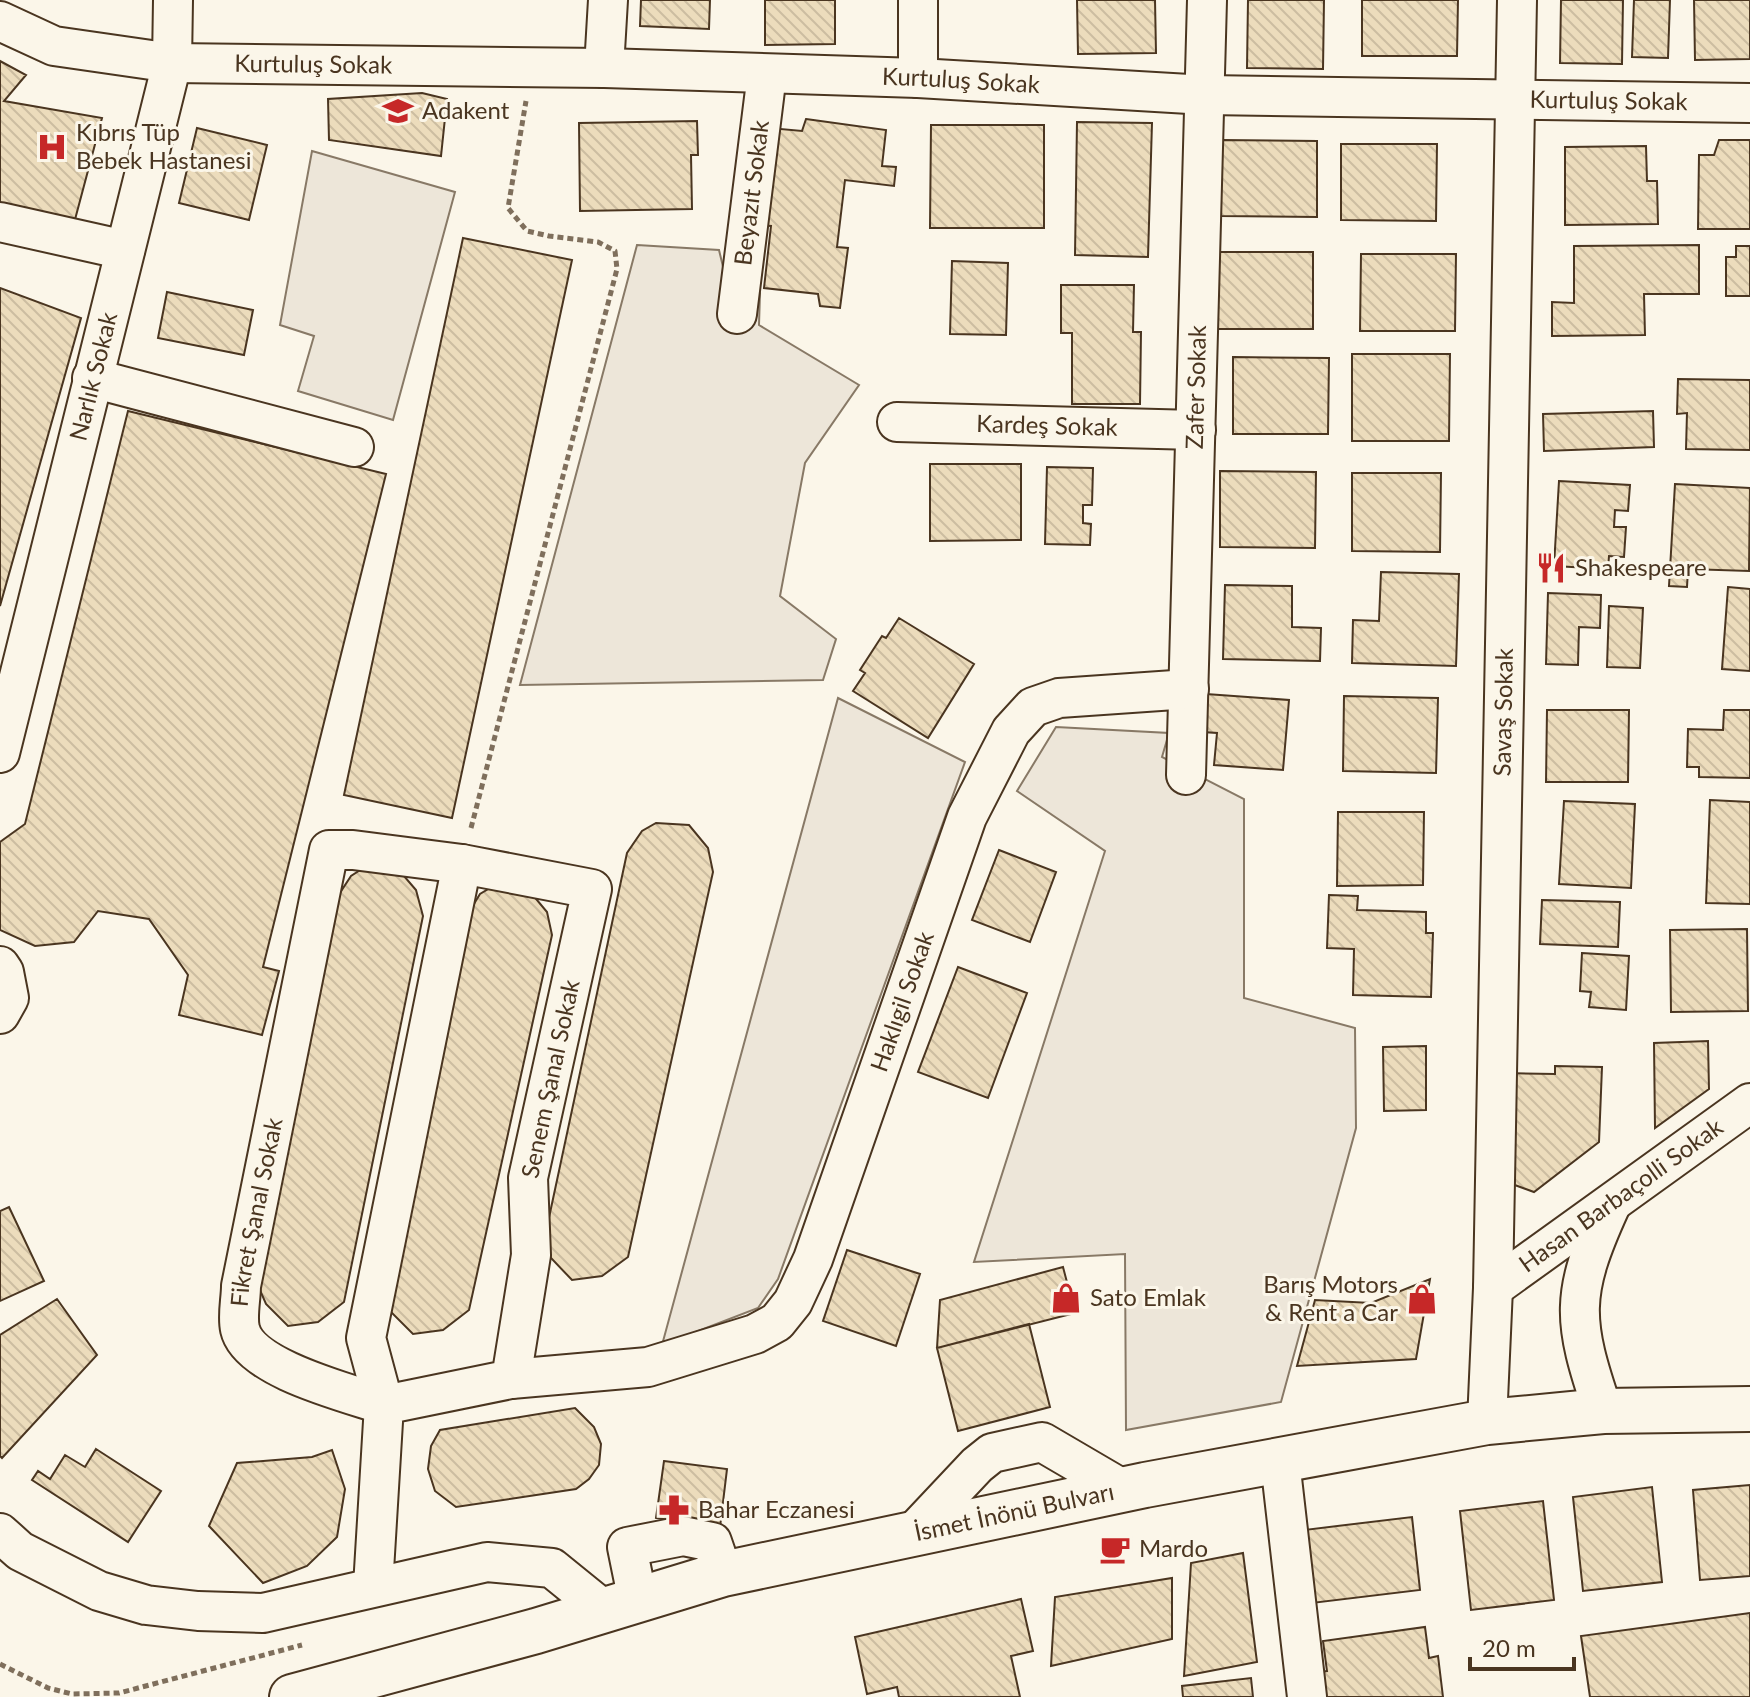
<svg xmlns="http://www.w3.org/2000/svg" width="1750" height="1697" viewBox="0 0 1750 1697" font-family="Lato,sans-serif">
  <style>
    .grass { fill: #ede6d9; stroke: #887966; stroke-width: 2 }
    .building { fill: url(#building-back-hatch); stroke: #4a3520; stroke-width: 2 }
    .lines { fill: none; stroke-linecap: round; stroke-linejoin: round }
    .minor-casing { stroke: #4a3520; stroke-width: 42 }
    .major-casing { stroke: #4a3520; stroke-width: 48 }
    .path { stroke: #7f6f5c; stroke-width: 5; stroke-dasharray: 6 4; stroke-linecap: butt }
    .minor { stroke: #fbf6e9; stroke-width: 38 }
    .major { stroke: #fbf6e9; stroke-width: 44 }
    .labels { text-anchor: middle; stroke-width: 6; stroke-linejoin: round; paint-order: stroke }
    .street-label { font-size: 24px; fill: #4a3520; stroke: #fbf6e9 }
    .poi-label { font-size: 24px; fill: #4a3520; stroke: #fbf6e9; text-anchor: start }
  </style>
  <defs>
    <pattern id="building-back-hatch" width="6" height="6" patternUnits="userSpaceOnUse" patternTransform="scale(2)"><rect width="6" height="6" fill="#ecdcbc"/><path d="M-1 5l2 2M0 0l6 6M5-1l2 2" fill="none" stroke="#ccbda1"/></pattern>
  </defs>
  <rect width="100%" height="100%" fill="#fbf6e9"/>
  <path class="grass" d="M312,151L455,192L393,420L298,391L314,336L280,325Z
    M637,245L719,250L725,275L760,293L759,325L859,385L805,463L780,596L836,639L823,680L520,685Z
    M838,698L965,762L778,1279L758,1308L662,1345Z
    M1056,727L1169,733L1162,757L1244,799V998L1355,1028L1356,1128L1281,1402L1126,1430L1125,1254L974,1262L1105,851L1017,791Z"/>
  <path class="building" d="M641,0H710L709,29L640,26Z
    M765,0H835V44L765,45Z
    M1077,0H1155L1156,53L1078,54Z
    M1248,0H1324L1323,69L1247,68Z
    M1362,0H1458L1457,56H1362Z
    M1561,0H1623L1622,64L1560,63Z
    M1634,0H1670L1668,58L1632,57Z
    M1694,0H1750V59L1695,60Z
    M0,61L26,75L4,101L102,118L73,227L0,212Z
    M422,93L447,99L441,156L329,140L328,99Z
    M806,119L886,130L882,166L896,167L894,186L845,180L837,247L848,248L840,308L820,306L818,294L764,288L771,226L760,225L770,128L802,131Z
    M697,121L698,155H691L692,209L580,211L579,123Z
    M1077,122L1152,123L1148,257L1075,255Z
    M931,125H1044V228H930Z
    M197,128L267,145L249,220L179,203Z
    M1221,140L1317,141V217L1221,216Z
    M1719,140H1750V229H1698L1699,155H1714Z
    M1341,144H1437L1436,221L1341,220Z
    M1646,146L1647,181H1657L1658,224L1565,225V147Z
    M463,238L572,260L452,818L344,795Z
    M1699,245V294H1644L1645,335L1552,336V302L1574,303V246Z
    M1736,246H1750V296H1726V257H1736Z
    M1218,252H1313V329H1217Z
    M1361,254H1456L1455,331H1360Z
    M952,261L1008,263L1006,335L950,334Z
    M1061,285H1134L1133,332H1141L1140,404H1072V333H1061Z
    M0,288L81,318L0,606Z
    M167,292L253,310L244,355L158,338Z
    M1352,354H1450L1449,441H1352Z
    M1233,357L1329,358L1328,434H1233Z
    M1678,379L1750,380V450L1686,449L1687,413L1677,414Z
    M128,411L386,474L263,967L279,971L262,1035L179,1015L188,975L149,919L98,911L74,942L35,946L0,930V842L25,824Z
    M1653,411L1654,447L1544,451L1543,414Z
    M930,464H1021V540L930,541Z
    M1047,467L1093,468L1092,505H1083V523L1091,524L1090,545L1045,544Z
    M1220,471L1316,472L1315,548L1220,547Z
    M1352,473H1441L1440,552L1352,551Z
    M1559,481L1630,485L1628,511L1615,510L1614,527H1626L1624,557L1609,556L1608,569L1554,566Z
    M1675,484L1750,488L1749,571L1688,569L1687,587L1669,586Z
    M1381,572L1459,574L1456,666L1352,663L1353,620L1379,621Z
    M1225,585L1292,586V627L1321,628L1320,661L1223,659Z
    M1728,587L1750,589V671L1722,669Z
    M1548,593L1601,595L1600,628L1579,627L1578,665L1546,664Z
    M1609,606L1643,608L1640,668L1607,667Z
    M899,618L974,664L928,738L853,691L865,673L860,670L882,636L886,638Z
    M1206,694L1289,700L1283,770L1214,765L1217,733L1203,732Z
    M1344,696L1438,698L1436,773L1343,771Z
    M1547,710H1629L1628,782H1546Z
    M1724,710H1750V778L1699,777V767H1687L1688,729L1723,730Z
    M1710,800L1750,802V904L1706,903Z
    M1564,801L1635,804L1631,888L1559,884Z
    M1338,812H1424L1423,885L1337,886Z
    M656,823L689,825L708,848L713,872L628,1257L602,1276L572,1280L551,1258L544,1241L627,853L642,831Z
    M999,850L1056,872L1030,942L972,920Z
    M365,867L398,869L416,890L423,916L344,1302L318,1322L288,1326L266,1304L259,1288L336,899L351,876Z
    M495,885L527,888L547,912L552,935L469,1310L443,1330L413,1334L391,1312L384,1295L466,917L480,894Z
    M1329,895L1358,896L1357,910L1426,912V933H1433L1431,997L1353,995L1354,949L1327,948Z
    M1542,900L1620,902L1618,947L1540,944Z
    M1747,929L1748,1011L1671,1012L1670,930Z
    M1582,953L1629,956L1626,1010L1589,1007L1591,992L1580,991Z
    M958,967L1027,993L988,1098L918,1072Z
    M1708,1041L1709,1089L1655,1128L1654,1043Z
    M1426,1046V1110L1384,1111L1383,1047Z
    M1555,1066L1602,1067L1599,1142L1534,1192L1501,1180L1505,1073L1555,1074Z
    M9,1207L44,1281L0,1301V1211Z
    M847,1250L920,1274L896,1346L823,1321Z
    M1063,1267L1075,1313L937,1348L940,1300Z
    M1430,1279L1416,1359L1297,1366L1315,1300L1371,1303Z
    M57,1299L97,1355L2,1458L0,1456V1335Z
    M1029,1324L1050,1407L958,1431L937,1348Z
    M575,1408L594,1427L601,1444L599,1465L589,1479L576,1489L456,1507L435,1491L428,1469L431,1446L440,1430Z
    M96,1449L161,1491L128,1542L32,1480L38,1471L50,1479L65,1455L85,1467Z
    M332,1450L345,1489L337,1537L307,1566L263,1583L209,1526L237,1463L312,1457Z
    M664,1461L727,1469L720,1527L656,1518Z
    M1750,1485V1576L1700,1580L1693,1490Z
    M1652,1487L1662,1582L1583,1591L1573,1497Z
    M1543,1501L1554,1600L1471,1610L1460,1511Z
    M1412,1517L1420,1590L1312,1603L1304,1530Z
    M1243,1553L1257,1662L1184,1676L1191,1563Z
    M1172,1578V1639L1051,1666L1055,1597Z
    M1021,1599L1033,1651L1011,1656L1020,1697H899L897,1687L867,1694L855,1637Z
    M1750,1613V1697H1590L1581,1636Z
    M1425,1627L1429,1658L1438,1656L1443,1697H1321L1318,1672L1327,1671L1323,1641Z
    M1251,1678L1253,1697H1183L1182,1686Z"/>
  <g class="lines">
    <g class="minor-casing">
      <g id="minor">
        <path id="s1" d="M0,21L54,46L172,63L604,68L918,78L1206,95L1750,103"/>
        <path d="M604,68L608,0"/>
        <path d="M918,78V0"/>
        <path d="M0,222L125,250"/>
        <path id="s2" d="M737,314L767,74"/>
        <path d="M92,378L354,447"/>
        <path id="s3" d="M897,422L1196,430"/>
        <path id="s4" d="M0,753L172,63L173,0"/>
        <path id="s5" d="M1186,775L1207,0"/>
        <path d="M0,966L4,972L9,998L0,1014"/>
        <path id="s6" d="M1493,1288L1750,1103"/>
        <path id="s7" d="M511,1379L648,1367L755,1334L777,1322L793,1302L813,1259L967,817L1011,731L1033,707L1059,698L1189,689"/>
        <path id="s8" d="M384,1405C349,1393 249,1369 240,1329C237,1316 241,1299 241,1286L329,850H353L462,864"/>
        <path d="M1603,1411C1572,1320 1570,1295 1610,1207"/>
        <path id="s9" d="M1487,1422L1493,1288L1517,0"/>
        <path d="M1280,1461L1307,1697"/>
        <path d="M0,1533L20,1551L99,1591L146,1605L198,1611L263,1613L487,1562L552,1568L605,1611"/>
        <path d="M913,1533L977,1465L992,1453L1042,1442L1124,1490"/>
        <path d="M373,1587L384,1405L366,1338L462,864L592,889L528,1178L531,1255L511,1379L384,1405"/>
        <path d="M638,1601L627,1547L683,1536L712,1542L723,1574"/>
      </g>
    </g>
    <g class="major-casing">
      <g id="major">
        <path id="s10" d="M292,1697L536,1631L723,1574L1145,1485L1487,1422L1603,1411L1750,1409"/>
      </g>
    </g>
    <path class="path" d="M471,828L617,269L615,251L598,242L549,236L527,231L508,208L526,101
      M0,1664L48,1688L72,1694L119,1693L302,1645"/>
    <use href="#minor" class="minor"/>
    <use href="#major" class="major"/>
  </g>
  <defs>
    <g id="university-bare" transform="scale(2.4)"><path d="M0-5L7-2L0 1L-7-2ZM-4 1L0 2.5L4 1V4Q0 6-4 4Z" fill="#c62828" stroke="#fbf6e9" stroke-width="2.5" paint-order="stroke"/></g>
    <g id="hospital-bare" transform="scale(2.4)"><path d="M-5-5h3v3.5h4V-5h3V5h-3V1.5h-4V5h-3Z" fill="#c62828" stroke="#fbf6e9" stroke-width="2.5" paint-order="stroke"/></g>
    <g id="restaurant-bare" transform="scale(2.4)"><path d="M-5-6h1v4h1v-4h1v4h1v-4h1v5L-1.5 .5V6h-2V.5L-5-1ZM5-6V6H3V1.5H1.5Q1.5-4 5-6Z" fill="#c62828" stroke="#fbf6e9" stroke-width="2.5" paint-order="stroke"/></g>
    <g id="shop-bare" transform="scale(2.4)"><path d="M-5-2.5h2.3a2.7 3.5 0 0 1 5.4 0H5L5.5 6h-11ZM-1.5-2.5h3a1.5 2.3 0 0 0-3 0Z" fill="#c62828" stroke="#fbf6e9" stroke-width="2.5" paint-order="stroke"/></g>
    <g id="pharmacy-bare" transform="scale(2.4)"><path d="M-2-6h4v4h4v4h-4v4h-4v-4h-4v-4h4Z" fill="#c62828" stroke="#fbf6e9" stroke-width="2.5" paint-order="stroke"/></g>
    <g id="cafe-bare" transform="scale(2.4)"><path d="M-5.5-4.5H6V0H3Q3 3.5 0 3.5H-2.5Q-5.5 3.5-5.5 0ZM3-3.2v2h1.7v-2ZM-6 4.5H4V6H-6Z" fill="#c62828" stroke="#fbf6e9" stroke-width="2.5" paint-order="stroke"/></g>
  </defs>
  <g fill-rule="evenodd">
    <use href="#university-bare" x="398" y="111"/>
    <use href="#hospital-bare" x="52" y="147"/>
    <use href="#restaurant-bare" x="1551" y="568"/>
    <use href="#shop-bare" x="1066" y="1298"/>
    <use href="#shop-bare" x="1422" y="1299"/>
    <use href="#pharmacy-bare" x="674" y="1510"/>
    <use href="#cafe-bare" x="1115" y="1549"/>
  </g>
  <g class="labels">
    <g class="street-label">
      <text dy="8" stroke="none"><textPath href="#s1" startOffset="320">Kurtuluş Sokak</textPath></text>
      <text dy="8" stroke="none"><textPath href="#s1" startOffset="968">Kurtuluş Sokak</textPath></text>
      <text dy="8" stroke="none"><textPath href="#s1" startOffset="1616">Kurtuluş Sokak</textPath></text>
      <text dy="8" stroke="none"><textPath href="#s2" startOffset="122">Beyazıt Sokak</textPath></text>
      <text dy="8" stroke="none"><textPath href="#s4" startOffset="388">Narlık Sokak</textPath></text>
      <text dy="8" stroke="none"><textPath href="#s5" startOffset="388">Zafer Sokak</textPath></text>
      <text dy="8" stroke="none"><textPath href="#s3" startOffset="150">Kardeş Sokak</textPath></text>
      <text dy="8" stroke="none"><textPath href="#s9" startOffset="710">Savaş Sokak</textPath></text>
      <text dy="8" stroke="none"><textPath href="#s7" startOffset="620">Haklıgil Sokak</textPath></text>
      <text transform="translate(551 1079) rotate(-78)" y="8">Senem Şanal Sokak</text>
      <text dy="8" stroke="none"><textPath href="#s6" startOffset="158">Hasan Barbaçolli Sokak</textPath></text>
      <text dy="8" stroke="none"><textPath href="#s8" startOffset="286">Fikret Şanal Sokak</textPath></text>
      <text dy="8" stroke="none"><textPath href="#s10" startOffset="746">İsmet İnönü Bulvarı</textPath></text>
    </g>
    <g class="poi-label">
      <text x="422" y="119">Adakent</text>
      <text x="76" y="141">Kıbrıs Tüp<tspan x="76" dy="28">Bebek Hastanesi</tspan></text>
      <text x="1575" y="576">Shakespeare</text>
      <text x="1398" y="1293" text-anchor="end">Barış Motors<tspan x="1398" dy="28">&amp; Rent a Car</tspan></text>
      <text x="1090" y="1306">Sato Emlak</text>
      <text x="698" y="1518">Bahar Eczanesi</text>
      <text x="1139" y="1557">Mardo</text>
    </g>
  </g>
  <path d="M1470 1657v12h104v-12" fill="none" stroke="#4a3520" stroke-width="4"/>
  <text x="1482" y="1657" font-size="24" fill="#4a3520" stroke="#fbf6e9" stroke-width="6" paint-order="stroke">20 m</text>
</svg>
